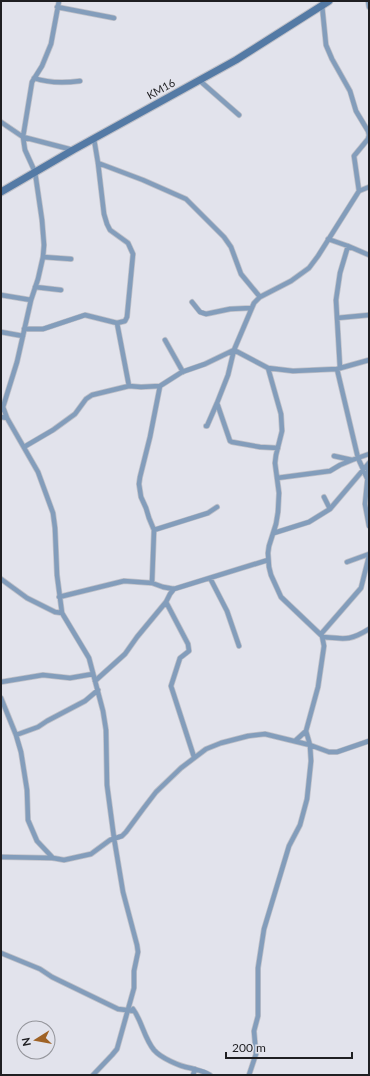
<svg xmlns="http://www.w3.org/2000/svg" width="370" height="1076" viewBox="0 0 370 1076" font-family="Lato,sans-serif">
  <style>
    .lines { fill: none; stroke-linecap: round; stroke-linejoin: round }
    .street-casing { stroke: #bfc0c8; stroke-width: 6 }
    .secondary-casing { stroke: #bfc0c8; stroke-width: 9 }
    .street { stroke: #839dbb; stroke-width: 4.5 }
    .secondary { stroke: #547aa5; stroke-width: 7 }
    .labels { text-anchor: middle; stroke-width: 3; stroke-linejoin: round; paint-order: stroke }
    .street-label { font-size: 11px; fill: #1f1f22; stroke: #e2e3ec }
  </style>
  <rect width="100%" height="100%" fill="#e2e3ec"/>
  <g class="lines">
    <g class="street-casing">
      <path id="street" d="M368,1L369,7
        M322,5L326,45L332,59L350,91L356,111L368,131L369,135L368,139L354,156L359,191
        M57,7L114,18
        M34,78C48,83 65,83 80,81
        M199,80L239,115
        M1,122L23,137L73,150
        M94,139L98,163L104,214L107,224L110,230L128,243L133,254L127,317L125,321L117,323
        M98,163L143,180L186,199L224,237L231,247L241,274L260,297
        M328,239L348,246L369,255
        M43,257L71,259
        M35,287L61,290
        M1,295L31,300
        M192,302L200,312L206,314L230,309L251,308
        M337,318L369,315
        M24,329H43L85,315L117,323L129,386
        M1,332L23,336
        M165,340L183,372
        M234,350L268,368L293,371L337,369L369,360
        M340,368L336,300L340,273L348,246
        M337,369L358,458L367,478
        M3,407L17,362L31,300L38,279L43,257L44,245L42,220L35,172L25,150L23,137L32,82L42,66L51,44L59,1
        M1,410L3,407L7,418L38,472L53,513L55,528L57,575L62,613L89,658L103,711L106,730L107,785L114,838L123,892L137,945L138,952L134,971V988L117,1049L112,1055L93,1075
        M1,417L7,418
        M206,426H207L217,403
        M24,447L53,430L75,414L86,399L92,395L129,386L141,387L160,386L182,372L205,364L234,350
        M278,448L260,447L232,442L230,441L217,403L228,375L234,350L254,303L260,297L291,281L309,268L318,256L359,191L369,187
        M334,456L352,460L369,454
        M369,463L365,504L369,526
        M277,478L330,471L340,465L352,460
        M324,497L330,509
        M154,530L208,513L217,507
        M274,533L309,522L330,509L369,463
        M347,562L369,554
        M210,578L227,611L239,646
        M1,579L27,598L55,612L62,613
        M152,583L154,530L149,518L146,508L141,497L139,484L140,477L150,437L160,386
        M59,597L124,581L152,583L163,587L174,589L268,560
        M166,602L188,644L189,651L180,658L171,686L194,757
        M321,634L361,588L369,556
        M323,637C345,639 350,641 369,629
        M95,681L125,654L137,637L166,602L170,594L174,589
        M1,682L43,675L70,678L93,674
        M1,698L16,735L21,752L27,790L28,820L37,841L53,858
        M16,735L38,727L47,721L85,701L98,690
        M295,741L306,731
        M1,857L53,858L64,860L91,854L110,840L122,836L126,832L143,809L156,792L181,768L206,749L221,743L248,736L265,734L310,745L329,752H337L369,741
        M1,953L40,969L52,977L118,1009L134,1011
        M133,1009C142,1021 144,1038 154,1050C161,1058 179,1066 190,1068C197,1070 204,1071 210,1075
        M193,1075L195,1069
        M249,1075L256,1054L254,1031L258,1016V968L264,929L289,846L300,825L307,799L311,761L310,745L306,731L318,687L324,646L322,636L281,597L271,575L269,567L268,553L269,546L276,524L278,512L279,493L275,463L276,455L282,431L281,414L268,368"/>
    </g>
    <g class="secondary-casing">
      <path id="secondary" d="M1,192L73,150L236,60L329,1"/>
    </g>
    <use href="#street" class="street"/>
    <use href="#secondary" class="secondary"/>
  </g>
  <g class="labels">
    <g class="street-label">
      <text transform="translate(161 89) rotate(-29)" y="4">KM16</text>
    </g>
  </g>
  <rect width="370" height="1076" fill="none" stroke="#1f1f22" stroke-width="4"/>
  <g transform="translate(36 1040) rotate(259)"><circle r="19" fill="#e2e3ec" stroke="#94959b"/>
  <path d="M0-3L7 15L0 10L-7 15Z" fill="#9f6225"/>
  <text y="-6" font-size="11" font-weight="bold" text-anchor="middle" fill="#1f1f22">N</text>
  </g>
  <path d="M226 1052v6h126v-6" fill="none" stroke="#1f1f22" stroke-width="2"/>
  <text x="232" y="1052" font-size="12" fill="#1f1f22" stroke="#e2e3ec" stroke-width="3" paint-order="stroke">200 m</text>
</svg>
